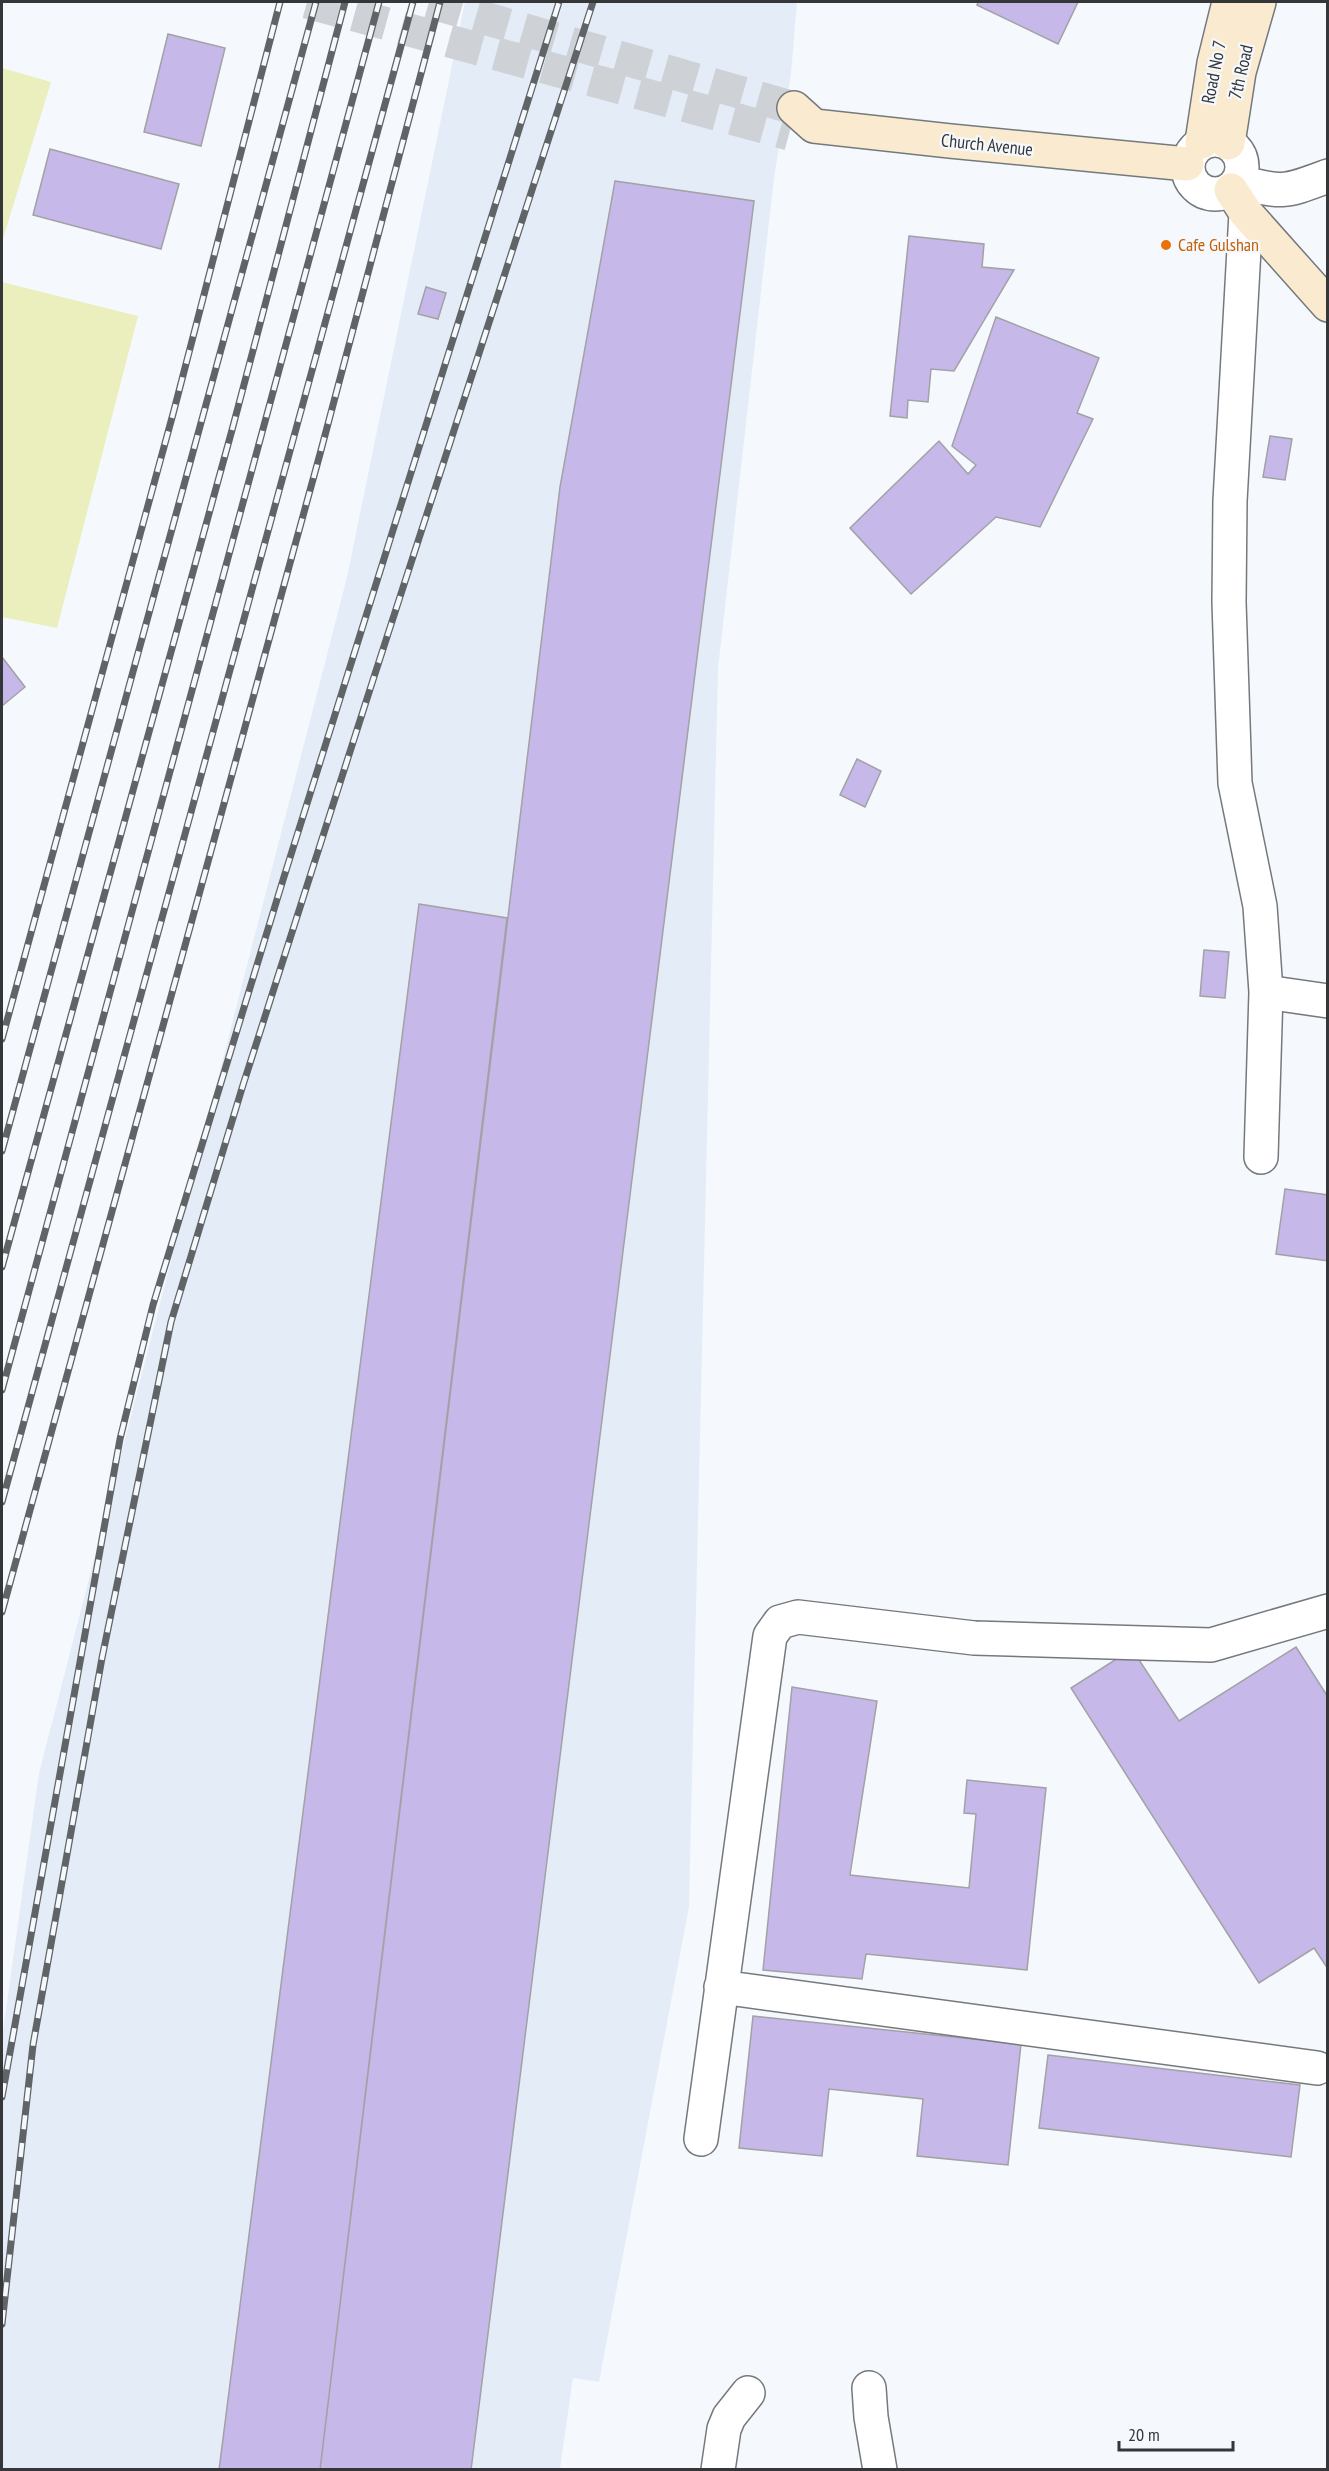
<svg xmlns="http://www.w3.org/2000/svg" width="1329" height="2471" viewBox="0 0 1329 2471" font-family="'PT Sans Narrow',sans-serif">
  <style>
    .built { fill: #e4edf7 }
    .green { fill: #ebeebd }
    .building { fill: #c6b8e9; stroke: #a2a1a5; stroke-width: 1.5 }
    .lines { fill: none; stroke-linecap: round; stroke-linejoin: round }
    .secondary-tunnel { stroke: #ced2d6; stroke-width: 33; stroke-dasharray: 33 16; stroke-linecap: butt }
    .street-casing { stroke: #75797c; stroke-width: 36 }
    .secondary-casing { stroke: #75797c; stroke-width: 36 }
    .street { stroke: #fff; stroke-width: 33 }
    .secondary { stroke: #faebd0; stroke-width: 33 }
    .rail-casing { stroke: #616466; stroke-width: 7 }
    .rail { stroke: #f5f9fd; stroke-width: 4.5; stroke-dasharray: 14; stroke-linecap: butt }
    .food-dot { fill: #e8710a; stroke: #f5f9fd; stroke-width: 2 }
    .labels { text-anchor: middle; stroke-width: 4.5; stroke-linejoin: round; paint-order: stroke }
    .street-label { font-size: 18px; fill: #343638; stroke: #f5f9fd }
    .food-label { font-size: 18px; fill: #c56008; stroke: #f5f9fd; text-anchor: start }
  </style>
  <rect width="100%" height="100%" fill="#f5f9fd"/>
  <path class="built" d="M465,2H797L791,74L774,178L718,669L689,1907L599,2382L573,2378L560,2469L2,2470V2038L39,1773L347,577Z"/>
  <path class="green" d="M2,68L51,82L2,242Z
    M2,282L138,316L57,628L2,617Z"/>
  <path class="building" d="M978,2H1078L1058,44L977,5Z
    M168,34L225,48L201,146L144,132Z
    M50,149L179,184L161,249L33,215Z
    M615,181L754,201L471,2470H320L560,487Z
    M909,236L984,244L982,267L1014,270L954,371L931,369L928,402L908,400L907,418L890,416Z
    M426,287L446,293L438,319L418,314Z
    M996,317L1099,358L1077,413L1093,419L1040,527L996,517L911,594L850,528L939,441L968,474L976,465L952,446Z
    M1270,436L1292,439L1285,480L1263,477Z
    M2,657L25,687L2,706Z
    M857,759L881,771L865,807L840,795Z
    M419,904L507,918L320,2470H219Z
    M1204,950L1229,952L1225,998L1200,996Z
    M1285,1189L1328,1195V1261L1276,1254Z
    M1296,1647L1328,1697V1969L1314,1948L1259,1983L1071,1688L1132,1649L1179,1721Z
    M792,1687L877,1701L850,1875L969,1888L976,1814L964,1813L967,1780L1046,1788L1027,1970L866,1954L862,1979L763,1970Z
    M753,2016L1021,2044L1008,2165L917,2156L923,2099L829,2089L822,2156L739,2148Z
    M1048,2055L1300,2085L1291,2157L1039,2128Z"/>
  <g class="lines">
    <path class="secondary-tunnel" d="M307,2L789,134
      M429,2L794,108"/>
    <g class="street-casing">
      <path id="street" d="M1188 167a27 27 0 1 1 54 0a27 27 0 1 1-54 0Z
        M1238,181C1282,194 1285,192 1328,176
        M1246,213L1230,501L1229,602L1235,783L1260,906L1266,992L1261,1157
        M1266,992L1328,1001
        M721,1987L1317,2068
        M701,2139L770,1636L780,1622L798,1617L974,1638L1211,1645L1328,1611
        M869,2388L871,2417L880,2470
        M718,2470L724,2429L729,2417L748,2393"/>
    </g>
    <g class="secondary-casing">
      <path id="secondary" d="M794,108L814,126L950,141L1187,164
        M1202,142L1214,63L1229,2
        M1228,143L1239,72L1259,2
        M1231,190L1246,213L1328,305"/>
    </g>
    <use href="#street" class="street"/>
    <use href="#secondary" class="secondary"/>
    <g class="rail-casing">
      <path id="rail" d="M2,1039L173,414L280,2
        M2,1151L316,2
        M2,1267L232,430L345,2
        M2,1390L379,2
        M2,1502L413,2
        M2,1612L320,454L440,2
        M2,2097L120,1439L153,1305L283,880L559,2
        M2,2324L33,2045L102,1658L171,1322L243,1085L373,680L593,2"/>
    </g>
    <use href="#rail" class="rail"/>
  </g>
  <circle class="food-dot" cx="1166" cy="245" r="6"/>
  <g class="labels">
    <g class="street-label">
      <text transform="translate(1214 72) rotate(-79)" y="6">Road No 7</text>
      <text transform="translate(1241 72) rotate(-77)" y="6">7th Road</text>
      <text transform="translate(987 145) rotate(6)" y="6">Church Avenue</text>
    </g>
    <g class="food-label">
      <text x="1178" y="251">Cafe Gulshan</text>
    </g>
  </g>
  <rect width="1329" height="2471" fill="none" stroke="#343638" stroke-width="6"/>
  <path d="M1119 2441v9h114v-9" fill="none" stroke="#343638" stroke-width="3"/>
  <text x="1128" y="2441" font-size="18" fill="#343638" stroke="#f5f9fd" stroke-width="4.5" paint-order="stroke">20 m</text>
</svg>
